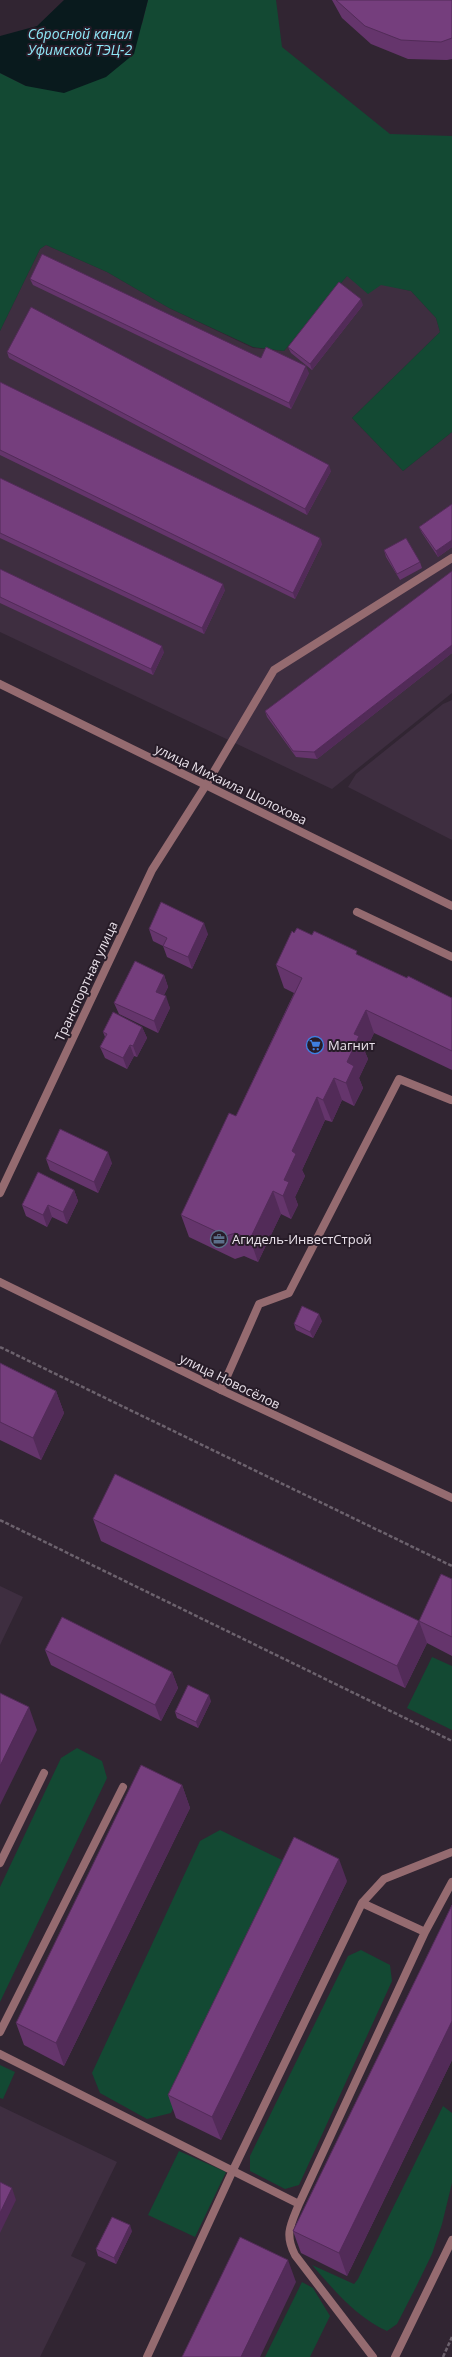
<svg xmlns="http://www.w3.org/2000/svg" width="452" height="2357" viewBox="0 0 452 2357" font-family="'Open Sans',sans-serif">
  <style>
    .built { fill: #3e2e40 }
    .green { fill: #134933 }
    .water { fill: #091a1d }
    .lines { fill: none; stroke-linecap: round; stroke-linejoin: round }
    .path { stroke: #6c626d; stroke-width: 2.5; stroke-dasharray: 4 2; stroke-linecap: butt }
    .service { stroke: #956b70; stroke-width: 8 }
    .minor { stroke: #956b70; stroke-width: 8 }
    .wall { fill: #65356c }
    .shaded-wall { fill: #522b58 }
    .building { fill: #753e7d; stroke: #522b58 }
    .labels { text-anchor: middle; stroke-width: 4; stroke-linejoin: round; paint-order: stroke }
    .street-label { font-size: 13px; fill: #eae2eb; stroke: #271c28 }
    .poi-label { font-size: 13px; fill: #eae2eb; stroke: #271c28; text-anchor: start }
    .water-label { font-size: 14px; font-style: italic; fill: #8ee7f7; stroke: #271c28 }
  </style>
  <rect width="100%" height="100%" fill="#312532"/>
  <path class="built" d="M46,245L107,272L169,308L253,348L284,351L347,276L411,291L436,318L440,332L352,418L403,471L452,432V693L332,789L0,632V331L40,249Z
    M452,700V840L348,787L356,774L443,704Z
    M0,1586L23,1597L0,1645Z
    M0,2106L117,2162L71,2256L86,2263L40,2357H0Z"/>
  <path class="green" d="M148,0H276L282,47L390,134L452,136V432L403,471L352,418L440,332L436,318L411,291L381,285L368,294L347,276L284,351L253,347L169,308L107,272L46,245L40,249L0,331V73L26,86L142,24Z
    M432,1657L452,1666V1730L407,1708Z
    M77,1748L102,1761L107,1778L0,2002V1887L61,1758Z
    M220,1830L282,1860L284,1882L171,2113L147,2119L100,2093L92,2073L200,1841Z
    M361,1950L390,1965L392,1981L299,2185L285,2189L250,2171V2156L348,1956Z
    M0,2065L15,2072L3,2099L0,2098Z
    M443,2106L452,2113V2183L442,2224L432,2254L416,2287L397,2324L387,2331C356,2317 334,2290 312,2265L354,2284L358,2279Z
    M179,2151L226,2172L195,2237L148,2215Z
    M302,2282L313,2288L330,2316L310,2357H265Z"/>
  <path class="water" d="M64,0H148L134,54L106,77L64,93L26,86L0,73V36L37,26Z"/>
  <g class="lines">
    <path class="path" d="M0,1347L452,1566
      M0,1520L452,1741
      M443,2357L452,2337"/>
    <path class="service" d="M357,912L452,957
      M0,1193L152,870L206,785L274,670L452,558
      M221,1390L259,1304L289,1293L399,1079L451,1100
      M0,1863L44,1773
      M362,1903L384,1879L452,1852
      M0,2032L123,1787
      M0,2054L299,2204
      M147,2357L233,2170L362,1903L425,1932
      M373,2357L295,2255C284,2234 291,2224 299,2204L425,1932L452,1882"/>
    <path class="minor" d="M0,684L452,906
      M0,1282L221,1390L452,1498
      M395,2357L452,2240"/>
  </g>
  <path class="wall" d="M332,0H452V59L447,60L408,59L371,44L342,18Z
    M30,279L261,358L309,373L291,409L33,285Z
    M363,305L312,370L291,353L288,347Z
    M7,352L331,471L307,515L9,358Z
    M0,382L322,544L295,599L0,455Z
    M0,478L225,590L204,634L0,538Z
    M452,504V547L438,557L422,533L419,527Z
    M384,550L420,562L422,568L400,580L386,557Z
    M0,569L164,652L153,675L0,603Z
    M452,571V653L317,759L296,757L267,717L265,711Z
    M149,929L208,934L192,969L167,957L163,946L153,941Z
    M358,955L407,978L452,998V1070L374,1033L365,1052L368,1059L359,1078L363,1088L354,1106L342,1100L332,1122L325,1120L302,1170L305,1176L295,1197L298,1205L291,1219L281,1214L258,1262L244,1256L235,1259L189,1237L181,1215L236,1116L294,993L284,988L276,965Z
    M164,975L168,987L164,995L170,1008L158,1033L119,1014L114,1003Z
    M142,1027L147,1038L137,1057L134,1056L127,1069L105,1058L100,1047L105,1037L103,1032Z
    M46,1159L112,1163L98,1193L50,1170Z
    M74,1190L78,1201L67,1224L52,1217L47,1227L26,1216L22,1205Z
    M322,1321L313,1338L296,1330L294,1324Z
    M0,1363L56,1391L64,1413L41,1460L0,1440Z
    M93,1519L419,1621L452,1579V1656L427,1643L405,1688L101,1541Z
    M45,1650L172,1672L178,1688L161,1721L51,1665Z
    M211,1701L198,1728L177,1718L175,1712Z
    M182,1785L190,1808L64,2066L24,2045L16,2023Z
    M347,1881L221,2140L176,2118L168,2095Z
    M452,1905V2060L347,2276L301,2253L293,2231Z
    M132,2231L116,2264L98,2256L96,2249Z"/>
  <path class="shaded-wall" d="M361,299L363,305L312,370L310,364Z
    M306,366L309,373L291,409L289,403Z
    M329,465L331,471L307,515L305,509Z
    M320,538L322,544L295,599L293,593Z
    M452,540V547L438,557L436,551Z
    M223,584L225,590L204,634L202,628Z
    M452,645V653L317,759L314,752Z
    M162,646L164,652L153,675L151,669Z
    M204,923L208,934L192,969L188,957Z
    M164,975L168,987L160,1003L156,992Z
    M166,996L170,1008L158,1033L154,1021Z
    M366,1010L374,1033L365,1052L368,1059L359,1078L363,1088L354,1106L346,1083L347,1062L354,1034Z
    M142,1027L147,1038L137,1057L133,1046Z
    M130,1045L134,1056L127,1069L123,1058Z
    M334,1078L342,1100L332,1122L323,1100Z
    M317,1097L325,1120L302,1170L305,1176L295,1197L298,1205L291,1219L283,1196L284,1180L292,1151Z
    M108,1152L112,1163L98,1193L94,1182Z
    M74,1190L78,1201L67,1224L63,1212Z
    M273,1191L281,1214L258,1262L250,1239Z
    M48,1205L52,1217L47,1227L43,1215Z
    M319,1314L322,1321L313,1338L310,1332Z
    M56,1391L64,1413L41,1460L33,1438Z
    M419,1621L427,1643L405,1688L397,1666Z
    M172,1672L178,1688L161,1721L155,1705Z
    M209,1695L211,1701L198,1728L196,1722Z
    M29,1707L37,1730L0,1805V1766Z
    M182,1785L190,1808L64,2066L56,2043Z
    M339,1859L347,1881L221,2140L212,2117Z
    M452,2021V2060L347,2276L339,2253Z
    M12,2188L16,2200L0,2233V2213Z
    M130,2225L132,2231L116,2264L114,2258Z
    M288,2260L296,2282L260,2357H241Z"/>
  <path class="building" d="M336,0H452V38L441,42L401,40L365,26Z
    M42,254L261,358L266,347L306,366L289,403L30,279Z
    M339,282L361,299L310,364L288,347Z
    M31,307L329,465L305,509L7,352Z
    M0,382L320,538L293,593L0,450Z
    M0,478L223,584L202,628L0,533Z
    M452,504V540L436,551L419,527Z
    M406,538L420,562L397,574L384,550Z
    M0,569L162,646L151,669L0,597Z
    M452,571V645L314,752L293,751L265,711Z
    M161,902L204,923L188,957L163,946L167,938L149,929Z
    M297,928L312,935L314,931L357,951L356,954L407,978L408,976L452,998V1051L366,1010L354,1034L359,1036L347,1062L354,1066L346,1083L334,1078L323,1100L317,1097L292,1151L296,1154L284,1180L289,1182L283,1196L273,1191L250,1239L235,1233L226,1236L181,1215L229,1113L236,1116L302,978L276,965L292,931L294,933Z
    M135,961L164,975L156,992L166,996L154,1021L114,1003Z
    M113,1012L142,1027L133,1046L130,1045L123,1058L100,1047L107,1034L103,1032Z
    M60,1129L108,1152L94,1182L46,1159Z
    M38,1172L74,1190L63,1212L48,1205L43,1215L22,1205Z
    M302,1306L319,1314L310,1332L294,1324Z
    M0,1363L56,1391L33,1438L0,1422Z
    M115,1474L419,1621L441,1574L452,1579V1637L419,1621L397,1666L93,1519Z
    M62,1617L172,1672L155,1705L45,1650Z
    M188,1685L209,1695L196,1722L175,1712Z
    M0,1693L29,1707L0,1766Z
    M141,1765L182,1785L56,2043L16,2023Z
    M294,1837L339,1859L212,2117L168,2095Z
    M452,1905V2021L339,2253L293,2231Z
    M0,2182L12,2188L0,2213Z
    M112,2217L130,2225L114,2258L96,2249Z
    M240,2237L288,2260L241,2357H182Z"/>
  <defs>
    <g id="supermarket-ring" transform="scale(0.9)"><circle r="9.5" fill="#271c28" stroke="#3f7fe0" stroke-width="1.5"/><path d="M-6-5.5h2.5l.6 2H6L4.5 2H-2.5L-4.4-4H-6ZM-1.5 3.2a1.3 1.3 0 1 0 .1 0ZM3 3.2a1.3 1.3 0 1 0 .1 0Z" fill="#3f7fe0"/></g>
    <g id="office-ring" transform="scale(0.9)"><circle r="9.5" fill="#271c28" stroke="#5c6f8a" stroke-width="1.5"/><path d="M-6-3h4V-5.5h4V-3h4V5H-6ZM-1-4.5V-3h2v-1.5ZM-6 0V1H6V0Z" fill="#5c6f8a"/></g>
  </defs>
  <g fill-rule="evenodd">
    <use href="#supermarket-ring" x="315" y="1045"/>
    <use href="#office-ring" x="219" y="1239"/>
  </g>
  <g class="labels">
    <g class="street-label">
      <text transform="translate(231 784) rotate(26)" y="5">улица Михаила Шолохова</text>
      <text transform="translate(86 981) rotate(-65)" y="5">Транспортная улица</text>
      <text transform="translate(230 1381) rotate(26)" y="5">улица Новосёлов</text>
    </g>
    <g class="poi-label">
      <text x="328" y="1050">Магнит</text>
      <text x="232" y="1244">Агидель-ИнвестСтрой</text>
    </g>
    <g class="water-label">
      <text x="80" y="39">Сбросной канал<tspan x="80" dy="16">Уфимской ТЭЦ-2</tspan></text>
    </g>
  </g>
</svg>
